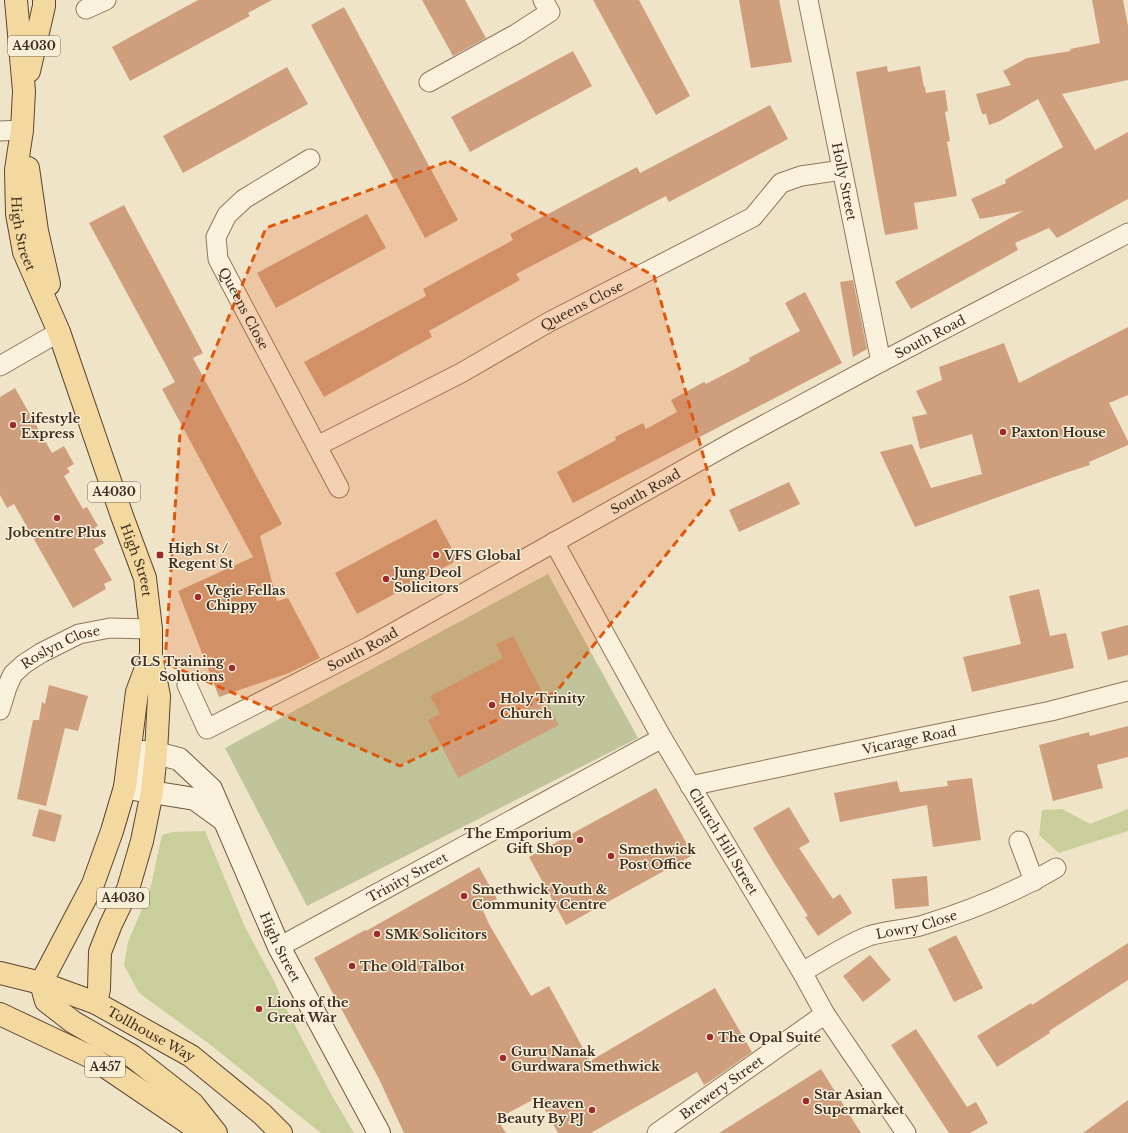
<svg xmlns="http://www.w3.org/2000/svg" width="1128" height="1133" viewBox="0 0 1128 1133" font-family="'Libre Baskerville',serif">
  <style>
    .green { fill: #c9cf9b }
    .cemetery { fill: #bfc49a }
    .building { fill: #cf9f7d }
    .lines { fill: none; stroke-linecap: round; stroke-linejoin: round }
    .street-casing { stroke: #8d765c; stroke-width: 21 }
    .secondary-casing { stroke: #6f573f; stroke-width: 24 }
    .primary-casing { stroke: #5b4430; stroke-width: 24 }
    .street { stroke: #faf1dc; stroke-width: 19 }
    .secondary { stroke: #faf1dc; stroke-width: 22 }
    .primary { stroke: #f3d9a0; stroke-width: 22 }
    .marked { fill: #df570d; fill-opacity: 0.2; stroke: #df570d; stroke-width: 3; stroke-dasharray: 8 5; stroke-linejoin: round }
    .poi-dot { fill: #9e2a2b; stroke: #f7eed8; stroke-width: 1.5 }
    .labels { text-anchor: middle; stroke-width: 3; stroke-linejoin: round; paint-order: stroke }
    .shield { fill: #f7eed8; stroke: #756857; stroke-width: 1 }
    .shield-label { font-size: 12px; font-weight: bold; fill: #3d2e20 }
    .street-label { font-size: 13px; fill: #3d2e20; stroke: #f7eed8 }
    .poi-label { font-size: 13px; font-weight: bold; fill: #3d2e20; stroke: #f7eed8; text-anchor: start }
  </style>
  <rect width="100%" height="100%" fill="#f0e4c8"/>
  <path class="green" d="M1062,809L1090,824L1128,809V831L1059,853L1039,835L1042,810Z
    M205,831L245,927L274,981L287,1010L331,1094L354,1133H321L208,1043L139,993L124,965L128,942L150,890L162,835L173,832Z"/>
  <path class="cemetery" d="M548,574L638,738L307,906L225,748Z"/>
  <path class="building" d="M198,0H272L248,13L250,16L130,81L112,47Z
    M422,0H465L486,38L453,56Z
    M593,0H639L690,96L656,115Z
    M739,0H779L792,62L751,68Z
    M1092,0H1123L1128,26V80L1062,94L1095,150L1128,132V199L1057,238L1049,228L1015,243L1018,250L911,309L895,282L1023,211L980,219L971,199L1006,183L1005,180L1063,147L1038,99L1000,121L989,125L986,114H982L976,94L1011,85L1003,71L1027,58L1071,51L1070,49L1100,43Z
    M344,7L458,220L425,238L311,25Z
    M573,51L592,86L470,152L451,117Z
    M887,66L888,72L920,66L924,87H925L926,93L945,90L948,111L945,112L950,141L947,142L957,196L914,203L918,229L885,235L856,72Z
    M287,67L308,104L183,173L163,136Z
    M770,105L788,139L669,202L666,196L516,274L520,280L429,331L432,337L324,397L304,362L426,296L423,289L513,240L510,234L637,167L640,173Z
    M124,205L203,353L193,358L282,524L260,536L277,601L288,598L320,658L289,673L219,697L178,591L253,557L162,389L175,382L89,223Z
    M367,214L386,248L276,308L257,273Z
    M853,280L867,349L853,357L840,282Z
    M805,292L842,363L573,503L557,472L616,440L615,437L643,423L646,429L677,412L671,400L704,382L706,384L750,361L749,358L800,331L785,303Z
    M1128,327V395L1109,403L1128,441V445L1089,462L1090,465L1065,473L915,527L880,452L912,444L931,488L982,474L972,434L920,449L912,417L927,414L916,391L942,380L939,367L1004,343L1019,383Z
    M15,388L52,453L64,446L74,464L67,468L70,472L64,476L83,509L87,507L98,526L95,527L104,543L94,549L112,580L104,584L106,589L73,608L14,504L7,508L0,495V397Z
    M789,482L800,504L739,532L729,510Z
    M436,519L458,560L357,614L335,573Z
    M1039,589L1050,636L1066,633L1074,668L972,692L963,657L1021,644L1009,596Z
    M1128,625V655L1108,660L1101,632Z
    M513,636L559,725L458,778L428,720L440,714L430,696L503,658L496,644Z
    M49,685L88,696L78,731L65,728L46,806L17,799L33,720H39L42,702L45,704Z
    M1128,726V757L1097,765L1103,788L1053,801L1039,745L1089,732L1090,736Z
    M972,778L981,840L933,847L927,805L840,822L834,793L897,781L900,792L948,786L947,781Z
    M656,788L693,855L566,925L529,857Z
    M789,807L810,842L799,848L833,899L840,894L852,913L818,936L805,917L808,916L777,868L753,828Z
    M39,809L62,815L55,842L32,836Z
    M479,867L497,899L481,906L489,924L531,996L549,986L590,1061L715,988L752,1052L715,1078L704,1085L697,1072L591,1133H558L538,1097L497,1119L506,1133H404L379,1079L314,958L365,930L366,931Z
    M927,876L929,906L895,909L892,879Z
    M956,935L983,988L954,1002L928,949Z
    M1128,943V980L1049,1031L1050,1033L997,1067L977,1036L1031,1003L1032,1005Z
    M870,955L891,980L863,1002L843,976Z
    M916,1029L967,1107L976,1102L988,1123L970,1133H949L891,1045Z
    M821,1069L861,1133H719Z
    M1128,1100V1133H1083Z"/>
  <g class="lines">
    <g class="street-casing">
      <g id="street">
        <path id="s1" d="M808,0L881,362"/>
        <path d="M86,9L106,0"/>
        <path d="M429,82L516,34L550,12L543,0"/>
        <path d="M0,131L22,130"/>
        <path id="s2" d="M310,159L244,199L227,215L216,237L218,259L339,488"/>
        <path d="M0,366L59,332"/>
        <path id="s3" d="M317,446L461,373L549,322L753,217L781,183L801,176L842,170"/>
        <path id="s4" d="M554,542L662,738L802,972L825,1014L906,1133"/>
        <path id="s5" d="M187,685L207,729L370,646L738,439L881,362L1128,233"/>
        <path id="s6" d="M0,710L7,687L13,674L24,664L41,653L79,634L110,628L151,629"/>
        <path id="s7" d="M690,786L903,741L1051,711L1128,691"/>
        <path d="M1019,841L1034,881"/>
        <path id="s8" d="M279,947L662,738"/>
        <path id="s9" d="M802,972C824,960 845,945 869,936C885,931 903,930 920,926C967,912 1014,893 1056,868"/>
        <path id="s10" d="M657,1133L825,1014"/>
      </g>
    </g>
    <g class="secondary-casing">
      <g id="secondary">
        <path id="s11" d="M125,787L140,770L143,752L156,753L179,759L211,789L279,947L379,1133"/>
        <path d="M133,789L195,799L224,820"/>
      </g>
    </g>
    <g class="primary-casing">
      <g id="primary">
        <path id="s12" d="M16,0L24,91L22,130L16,170L17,214L24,252L59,332L122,516L145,578L151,629V655L159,696L156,753L152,792L142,841L128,889L111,924L100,952L99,989L96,1003"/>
        <path d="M29,71L44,6V0"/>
        <path d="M28,168L37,231L49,284"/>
        <path id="s13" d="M0,973L41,983L96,1003L191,1056L262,1114L281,1133"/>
        <path d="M41,983L93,884L112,831L125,787L137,692L151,655"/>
        <path d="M41,983L46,1001L73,1022L132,1056L193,1104L216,1133"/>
        <path d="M0,1014L91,1057L203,1133"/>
      </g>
    </g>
    <use href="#street" class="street"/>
    <use href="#secondary" class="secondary"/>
    <use href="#primary" class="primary"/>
  </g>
  <path class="marked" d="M449,161L654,276L714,495L556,692L400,766L165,663L180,433L266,228Z"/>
  <g class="poi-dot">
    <circle cx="13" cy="425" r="4"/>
    <circle cx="1003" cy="432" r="4"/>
    <circle cx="57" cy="518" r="4"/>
    <rect x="156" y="551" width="8" height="8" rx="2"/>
    <circle cx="436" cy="555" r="4"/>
    <circle cx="386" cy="579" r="4"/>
    <circle cx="198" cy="597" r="4"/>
    <circle cx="232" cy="668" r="4"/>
    <circle cx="492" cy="705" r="4"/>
    <circle cx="580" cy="840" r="4"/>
    <circle cx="611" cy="856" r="4"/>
    <circle cx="464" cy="896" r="4"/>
    <circle cx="377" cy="934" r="4"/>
    <circle cx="352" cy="966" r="4"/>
    <circle cx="259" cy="1009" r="4"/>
    <circle cx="710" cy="1037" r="4"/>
    <circle cx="503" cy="1058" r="4"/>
    <circle cx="806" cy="1101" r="4"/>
    <circle cx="592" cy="1110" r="4"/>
  </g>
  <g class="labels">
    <g class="shield">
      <rect x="8" y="36" width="52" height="20" rx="3"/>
      <rect x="88" y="482" width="52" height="20" rx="3"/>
      <rect x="97" y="888" width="52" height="20" rx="3"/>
      <rect x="85" y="1057" width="40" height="20" rx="3"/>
    </g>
    <g class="shield-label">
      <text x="34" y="50">A4030</text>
      <text x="114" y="496">A4030</text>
      <text x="123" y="902">A4030</text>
      <text x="105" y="1071">A457</text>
    </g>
    <g class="street-label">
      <text dy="5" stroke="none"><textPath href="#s1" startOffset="185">Holly Street</textPath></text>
      <text dy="5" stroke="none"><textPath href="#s12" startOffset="235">High Street</textPath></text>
      <text dy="5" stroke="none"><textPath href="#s3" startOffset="300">Queens Close</textPath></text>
      <text dy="5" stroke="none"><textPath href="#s2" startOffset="203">Queens Close</textPath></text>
      <text dy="5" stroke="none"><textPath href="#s5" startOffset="871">South Road</textPath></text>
      <text dy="5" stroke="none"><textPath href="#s5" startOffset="547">South Road</textPath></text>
      <text dy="5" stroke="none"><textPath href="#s12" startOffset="582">High Street</textPath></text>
      <text dy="5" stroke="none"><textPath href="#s6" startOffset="94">Roslyn Close</textPath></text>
      <text dy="5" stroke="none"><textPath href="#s5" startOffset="223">South Road</textPath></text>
      <text dy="5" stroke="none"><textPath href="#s7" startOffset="224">Vicarage Road</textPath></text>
      <text dy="5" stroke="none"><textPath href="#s4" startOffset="344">Church Hill Street</textPath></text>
      <text dy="5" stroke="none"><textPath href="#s8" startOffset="146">Trinity Street</textPath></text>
      <text dy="5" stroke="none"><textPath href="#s9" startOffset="125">Lowry Close</textPath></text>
      <text dy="5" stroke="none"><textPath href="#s11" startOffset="294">High Street</textPath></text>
      <text dy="5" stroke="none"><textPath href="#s13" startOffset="164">Tollhouse Way</textPath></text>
      <text dy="5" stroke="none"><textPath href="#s10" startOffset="79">Brewery Street</textPath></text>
    </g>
    <g class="poi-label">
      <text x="21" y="423">Lifestyle<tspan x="21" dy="15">Express</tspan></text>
      <text x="1011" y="437">Paxton House</text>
      <text x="57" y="537" text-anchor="middle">Jobcentre Plus</text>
      <text x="168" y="553">High St /<tspan x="168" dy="15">Regent St</tspan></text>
      <text x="444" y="560">VFS Global</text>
      <text x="394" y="577">Jung Deol<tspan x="394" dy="15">Solicitors</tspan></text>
      <text x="206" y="595">Vegie Fellas<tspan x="206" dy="15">Chippy</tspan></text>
      <text x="224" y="666" text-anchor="end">GLS Training<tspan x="224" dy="15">Solutions</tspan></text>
      <text x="500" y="703">Holy Trinity<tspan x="500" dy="15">Church</tspan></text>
      <text x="572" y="838" text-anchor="end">The Emporium<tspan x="572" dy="15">Gift Shop</tspan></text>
      <text x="619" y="854">Smethwick<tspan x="619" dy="15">Post Office</tspan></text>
      <text x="472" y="894">Smethwick Youth &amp;<tspan x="472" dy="15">Community Centre</tspan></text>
      <text x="385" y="939">SMK Solicitors</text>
      <text x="360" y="971">The Old Talbot</text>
      <text x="267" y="1007">Lions of the<tspan x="267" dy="15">Great War</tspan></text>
      <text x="718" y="1042">The Opal Suite</text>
      <text x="511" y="1056">Guru Nanak<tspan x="511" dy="15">Gurdwara Smethwick</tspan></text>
      <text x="814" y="1099">Star Asian<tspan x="814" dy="15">Supermarket</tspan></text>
      <text x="584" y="1108" text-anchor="end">Heaven<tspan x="584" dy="15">Beauty By PJ</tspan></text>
    </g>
  </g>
</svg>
